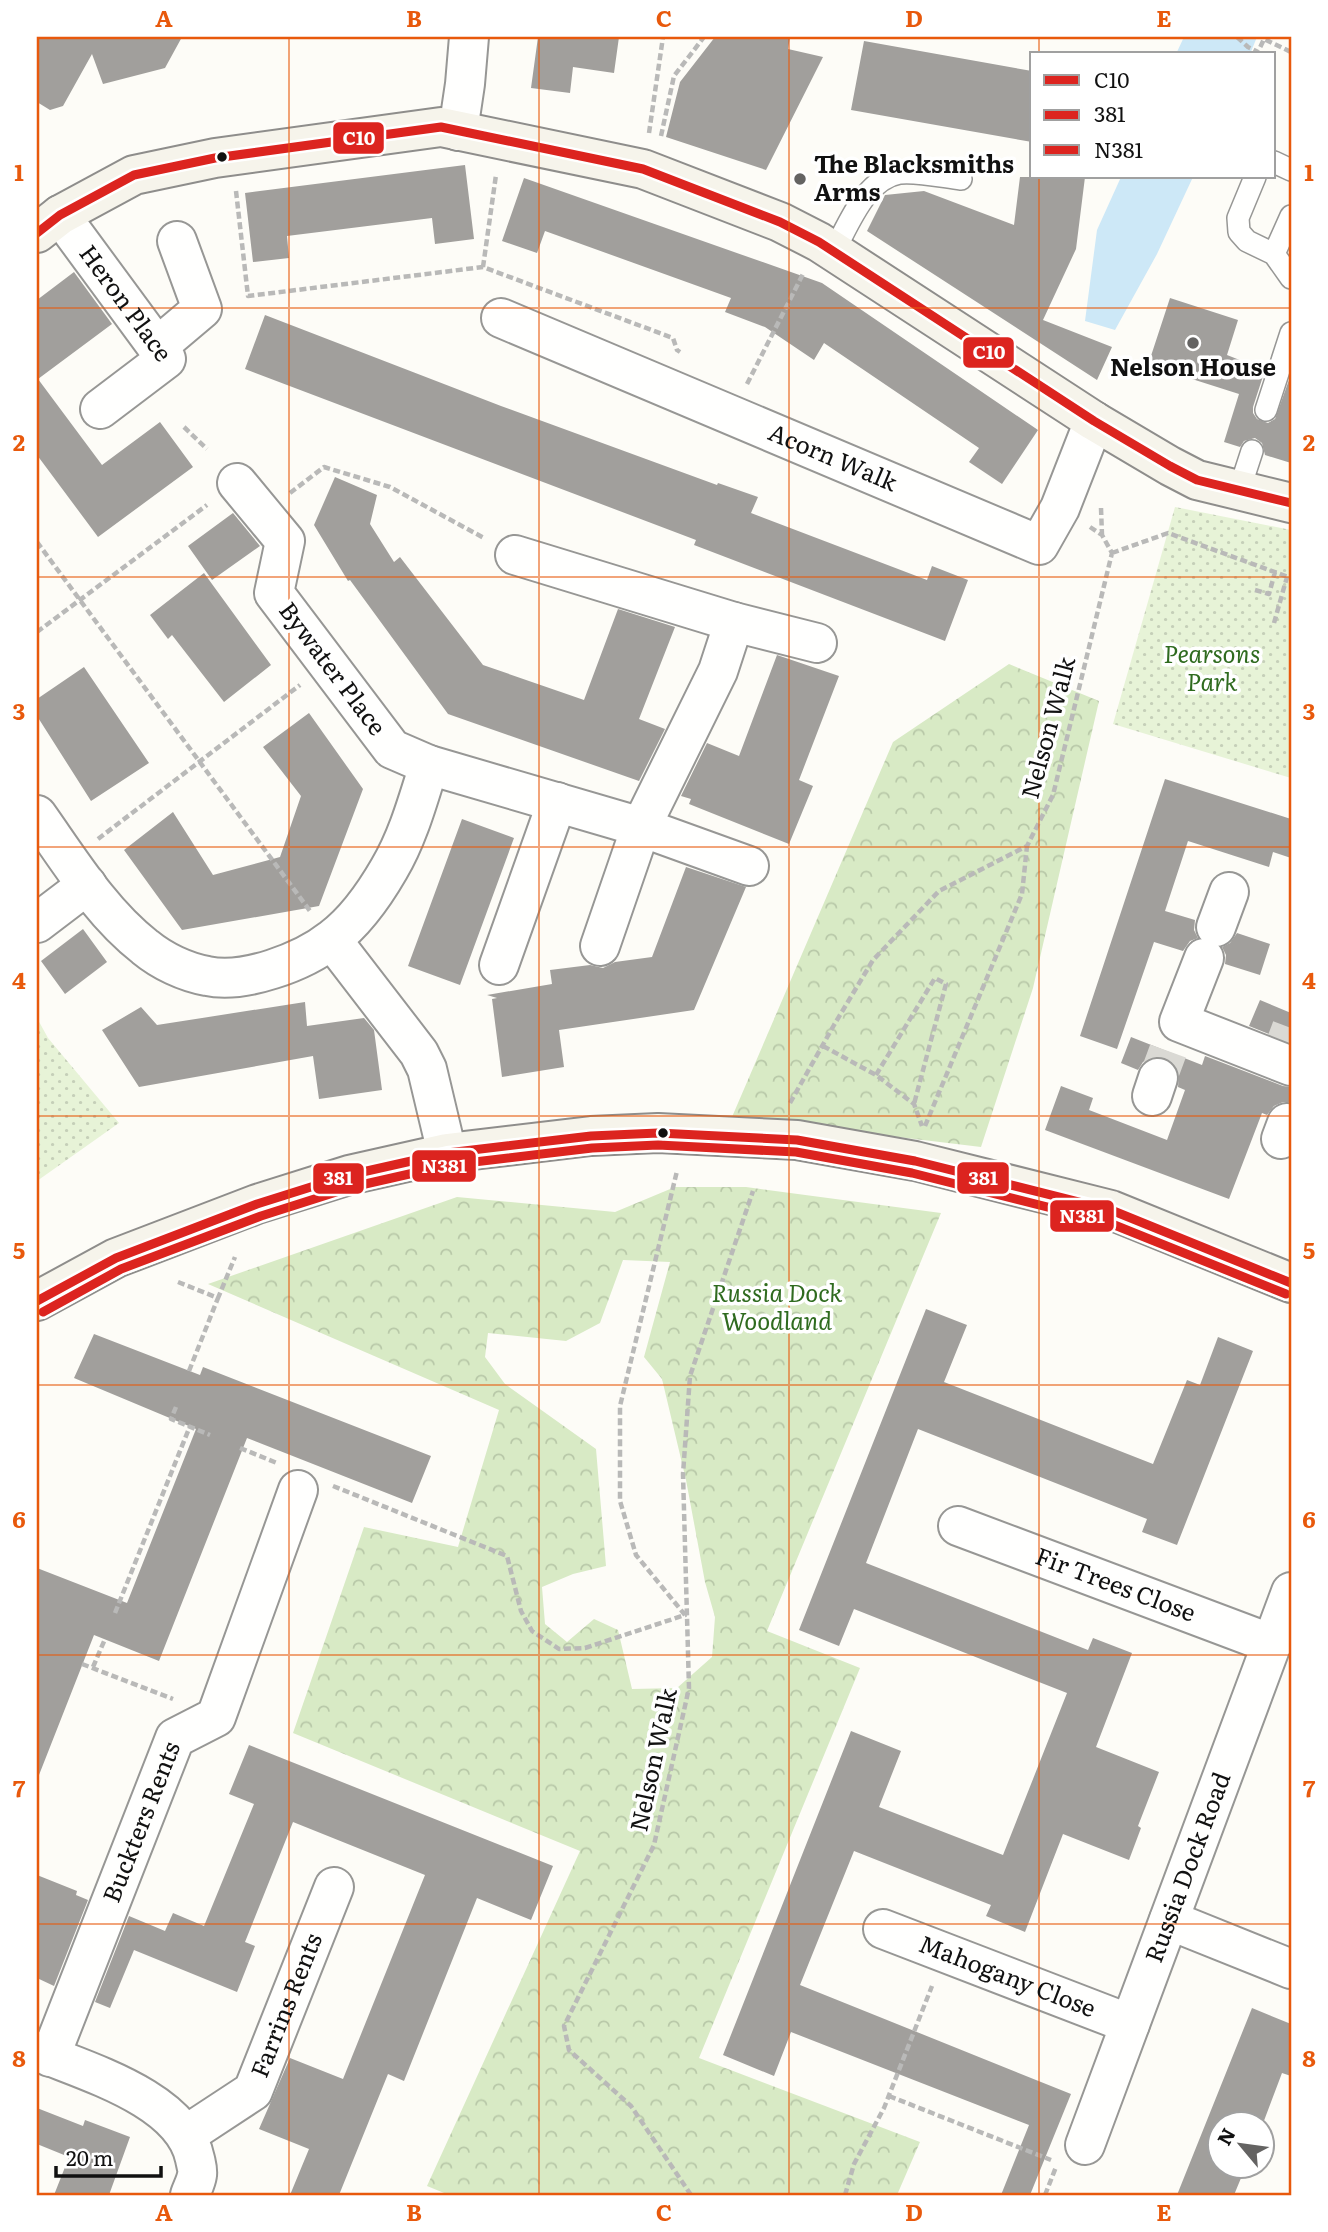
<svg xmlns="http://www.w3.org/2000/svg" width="1328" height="2232" viewBox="0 0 1328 2232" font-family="Literata,serif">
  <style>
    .forest { fill: url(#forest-crowns); fill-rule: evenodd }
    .park { fill: url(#park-dots) }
    .water { fill: #cde8f7 }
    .building { fill: #a19f9c }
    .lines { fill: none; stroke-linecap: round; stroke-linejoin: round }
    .street-tunnel { stroke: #dad9d4; stroke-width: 38; stroke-dasharray: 38 19; stroke-linecap: butt }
    .lane-casing { stroke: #979795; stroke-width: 24 }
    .street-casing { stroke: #979795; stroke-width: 42 }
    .secondary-casing { stroke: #8e8d8b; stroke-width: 42 }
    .path { stroke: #b9b9b8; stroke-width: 4.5; stroke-dasharray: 7 3.5; stroke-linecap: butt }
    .lane { stroke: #fffffe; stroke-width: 21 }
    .street { stroke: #fffffe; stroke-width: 38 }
    .secondary { stroke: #f6f4eb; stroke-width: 38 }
    .bus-1-casing { stroke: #fff; stroke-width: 14 }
    .bus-2-casing { stroke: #fff; stroke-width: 14 }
    .bus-3-casing { stroke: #fff; stroke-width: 14 }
    .bus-1 { stroke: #dc241f; stroke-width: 9 }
    .bus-2 { stroke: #dc241f; stroke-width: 9 }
    .bus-3 { stroke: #dc241f; stroke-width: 9 }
    .grid { fill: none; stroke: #e8590c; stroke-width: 2; stroke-opacity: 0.55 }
    .bus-dot { fill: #111; stroke: #fff; stroke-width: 2.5 }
    .poi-dot { fill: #646362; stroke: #fff; stroke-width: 2.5 }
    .labels { text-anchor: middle; stroke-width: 7; stroke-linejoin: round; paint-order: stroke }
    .poi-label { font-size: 24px; font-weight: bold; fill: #111; stroke: #fff; text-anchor: start }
    .street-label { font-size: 24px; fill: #111; stroke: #fff }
    .park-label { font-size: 24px; font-style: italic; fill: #2f6b1f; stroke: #fff }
    .line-badge { stroke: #fff; stroke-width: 2.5 }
    .badge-label { font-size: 19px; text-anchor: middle; font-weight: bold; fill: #fff }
    .neatline { fill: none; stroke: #e8590c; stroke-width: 2.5 }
    .grid-label { font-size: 23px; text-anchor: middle; font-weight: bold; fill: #e8590c }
  </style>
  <defs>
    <pattern id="forest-crowns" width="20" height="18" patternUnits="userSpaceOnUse" patternTransform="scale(1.75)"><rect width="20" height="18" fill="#d8eac5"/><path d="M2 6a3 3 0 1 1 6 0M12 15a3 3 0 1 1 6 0" fill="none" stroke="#b8c8a8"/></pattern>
    <pattern id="park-dots" width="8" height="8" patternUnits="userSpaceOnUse" patternTransform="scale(1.75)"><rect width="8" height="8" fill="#e7f3d7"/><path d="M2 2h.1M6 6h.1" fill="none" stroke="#c5cfb8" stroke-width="1.8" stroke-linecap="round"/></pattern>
  </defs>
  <rect width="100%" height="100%" fill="#fdfcf7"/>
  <path class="forest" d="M1009,664L1099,701L1033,988L981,1147L732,1117L893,742Z
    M675,1187H746L941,1213L767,1631L860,1668L699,2058L920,2142L897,2195H449L427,2186L580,1851L293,1733L364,1527L458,1547L499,1410L208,1284L457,1197L615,1212ZM623,1260L670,1262L644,1357L662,1379L686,1480L705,1582L715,1617L712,1657L677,1688L632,1689L618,1630L594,1619L567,1642L545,1624L542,1587L573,1574L606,1566L596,1449L505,1384L485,1357L488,1333L566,1341L600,1323Z"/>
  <path class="park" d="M1175,507L1291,530V778L1113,724Z
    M37,1018L48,1038L119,1123L37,1181Z"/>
  <path class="water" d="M1184,37H1257L1250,54H1176Z
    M1121,177H1193L1157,254L1115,330L1085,321L1097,230Z"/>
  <path class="building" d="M37,37H182L165,68L103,84L92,54L63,106L50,110L37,102Z
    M538,37H619L614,73L573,67L570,93L531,88Z
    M715,37H790L788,49L823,57L766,170L666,137L680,82Z
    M864,41L1032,71V142L851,110Z
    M465,165L474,239L435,244L432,218L287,236L289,258L253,262L245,193Z
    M1020,177H1085L1076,249L1043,320L1112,347L1097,380L867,231L885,195L924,191L1014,225Z
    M524,178L822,283L1038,430L1002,484L969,462L979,448L824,343L814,360L765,327L725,312L731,298L545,231L537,253L502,241Z
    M74,272L112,324L38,379L102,465L160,422L193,467L98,537L37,455V300Z
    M1170,298L1238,320L1227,355L1265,370L1253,407V413L1257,419L1268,423L1275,419L1289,380L1291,381V463L1265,455L1262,443L1255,438L1244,441L1240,447L1224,442L1239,394L1148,365Z
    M265,315L501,406L717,485L718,483L758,497L751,513L927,580L932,566L968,580L945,641L694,545L696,540L245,369Z
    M335,477L377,495L370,524L394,562L400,557L483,665L584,700L618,609L675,627L639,719L665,729L639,781L448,714L350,580L348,581L314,525Z
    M233,513L260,546L212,580L188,546Z
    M204,573L271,665L224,702L172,635L168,639L150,615Z
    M777,655L839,676L799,780L813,786L789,844L689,804L691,799L681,796L707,743L739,756Z
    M84,667L149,763L91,801L37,716V699Z
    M309,713L363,789L319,906L182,930L124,850L173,812L213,875L280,857L301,796L263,747Z
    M1165,779L1291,819V858L1273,852L1269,867L1188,841L1165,911L1195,920L1194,930L1198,938L1190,941L1183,951L1154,942L1117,1049L1080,1036Z
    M462,819L514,838L460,985L408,966Z
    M686,867L746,887L694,1010L559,1030L564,1067L502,1077L492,999L497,998L487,995L552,984L550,970L590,965L603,968L615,962L652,957Z
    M83,929L107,962L65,994L41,961Z
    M1237,933L1270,944L1260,975L1225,964L1226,955L1222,947L1230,943Z
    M1260,1000L1291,1013V1043L1249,1026Z
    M305,1002L307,1026L364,1018L374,1030L382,1090L319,1099L313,1056L139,1087L102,1030L141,1007L157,1025Z
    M1131,1037L1202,1065L1205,1056L1283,1086L1291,1087V1102H1283L1274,1106L1267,1115L1262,1113L1229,1199L1045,1130L1061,1086L1093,1098L1089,1110L1167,1140L1185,1090L1178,1087L1179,1073L1174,1063L1164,1057H1153L1143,1062L1138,1070L1121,1063Z
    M926,1309L967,1325L944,1382L1153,1464L1187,1380L1200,1385L1218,1337L1253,1351L1177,1545L1142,1532L1147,1519L918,1429L866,1563L1088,1650L1093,1638L1132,1653L1096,1747L1159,1772L1138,1826L1141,1828L1129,1860L1063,1834L1025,1932L986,1916L991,1905L854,1851L800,1985L1071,2094L1030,2195H1001L1029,2125L791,2032L774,2076L723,2055L851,1731L901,1751L879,1807L1003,1855L1067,1693L854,1609L839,1646L799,1630Z
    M94,1334L200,1375L203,1367L431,1456L412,1503L247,1438L159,1661L94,1635L39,1775H37V1568L127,1603L196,1429L74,1378Z
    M249,1745L553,1866L531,1920L477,1898L404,2081L388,2074L339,2195H290L309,2149L259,2129L290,2058L343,2079L425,1875L293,1822L245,1942L255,1946L237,1992L134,1950L110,2008L95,2002L129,1916L165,1931L173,1913L204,1926L254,1804L229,1794Z
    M37,1875L77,1891L76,1895L88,1900L54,1986L37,1978Z
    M1252,2008L1291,2024V2076L1282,2073L1262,2126V2124H1220V2166H1246L1234,2195H1177Z
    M37,2108L83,2126L85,2120L130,2137L109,2195H54L69,2157L37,2144Z"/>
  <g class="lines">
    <path class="street-tunnel" d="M1285,1044L1291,1028
      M1158,1078L1168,1051"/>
    <g class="lane-casing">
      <path id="lane" d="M1274,162L1291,170
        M1255,177L1238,218L1239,232L1247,241L1274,254L1291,278
        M834,251C849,224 865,179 900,173C917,171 944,177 961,179
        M1274,254L1291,216
        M1266,410L1291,333
        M1239,491L1252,451"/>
    </g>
    <g class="street-casing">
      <g id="street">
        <path d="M458,131L465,84L469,37"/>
        <path id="s1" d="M60,215L166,359L100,409"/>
        <path id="s2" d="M501,318L1039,545L1060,508L1094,421"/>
        <path d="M157,347L202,309L177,241"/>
        <path d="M515,555L734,622L718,671L641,827L600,946"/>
        <path d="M734,622L817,643"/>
        <path d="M429,765L641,827L749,866"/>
        <path d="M37,815C69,860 101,913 145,947C162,961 185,972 207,976C244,984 303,962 332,939C356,921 374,895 389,869C408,837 418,800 429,765L392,749L274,593L285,541L237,483"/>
        <path d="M37,923L87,885"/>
        <path d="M1216,927L1229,892"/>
        <path d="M332,940L419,1053L427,1069L447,1153"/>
        <path d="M1204,958L1179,1022L1291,1066"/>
        <path d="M499,965L557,802"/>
        <path d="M1152,1096L1158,1078"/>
        <path d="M1281,1139L1287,1123"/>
        <path id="s3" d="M958,1526L1272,1644"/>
        <path d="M1169,1920L1291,1969"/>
        <path id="s4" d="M883,1929L1130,2024"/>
        <path d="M37,2051C87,2072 183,2099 195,2159C196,2164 198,2170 197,2175C196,2182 192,2189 190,2195"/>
        <path id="s5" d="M50,2057L175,1738L216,1717L298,1490"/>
        <path id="s6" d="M186,2135L253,2091L334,1887"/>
        <path id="s7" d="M1085,2145L1291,1592"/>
      </g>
    </g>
    <g class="secondary-casing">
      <path id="secondary" d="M37,233L60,215L134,175L215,158L441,127L643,169L780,222L819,242L1094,421L1170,466L1197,480L1291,503
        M37,1301L116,1258L257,1204L349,1175L447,1153L591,1136L658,1133L797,1140L915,1161L1111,1210L1291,1283"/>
    </g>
    <path class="path" d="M1237,37L1248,47L1258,52L1264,39L1291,52
      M649,133L663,37
      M661,136L674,76L704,37
      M236,191L248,296L483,267L673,338L677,350L680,352
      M483,267L496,175
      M747,384L803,274
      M184,427L207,449
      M290,493L324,467L390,487L484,538
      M1101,508L1102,535
      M1090,527L1102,535L1112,553
      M37,542L310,911
      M1112,553L1168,533L1291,578
      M1255,590L1269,594L1275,572
      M1274,623L1287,577
      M37,632L207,505
      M98,839L300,685
      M823,1046L876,1075L914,1104L922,1126
      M876,1075L935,978L946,984L914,1104
      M790,1103L834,1025L873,960L939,891L1027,846L1053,795L1112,553
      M925,1126L1022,894L1027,846
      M178,1282L218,1298L235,1257
      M189,1371L218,1298
      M176,1407L171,1419L210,1435
      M240,1448L277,1463
      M333,1486L507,1556L521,1611L532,1631L559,1649L585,1648L685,1615L636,1555L620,1501V1406L677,1171
      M115,1613L190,1426
      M82,1664L173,1699
      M93,1667L105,1639
      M889,2096L1051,2160
      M691,2195L631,2106L569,2050L564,2026L654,1845L689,1688L683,1474L690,1376L753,1191
      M845,2195L854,2164L884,2108L932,1986
      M1045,2195L1056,2167"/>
    <use href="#lane" class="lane"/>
    <use href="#street" class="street"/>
    <use href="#secondary" class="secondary"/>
    <g class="bus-1-casing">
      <path id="bus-1" d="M37,233L60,215L134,175L215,158L441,127L643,169L780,222L819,242L1094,421L1170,466L1197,480L1291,503"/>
    </g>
    <g class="bus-2-casing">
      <path id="bus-2" d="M37,1301L116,1258L257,1204L349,1175L447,1153L591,1136L658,1133L797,1140L915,1161L1111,1210L1291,1283"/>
    </g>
    <g class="bus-3-casing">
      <path id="bus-3" d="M43,1312L121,1269L261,1216L352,1187L449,1165L592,1148L658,1145L796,1152L912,1173L1107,1222L1286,1294"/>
    </g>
    <use href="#bus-1" class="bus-1"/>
    <use href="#bus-2" class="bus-2"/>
    <use href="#bus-3" class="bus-3"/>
  </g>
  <path class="grid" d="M289,37V2195M539,37V2195M789,37V2195M1039,37V54M1039,177V2195M37,308H1291M37,577H1291M37,847H1291M37,1116H1291M37,1385H1291M37,1655H1291M37,1924H1291"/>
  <g class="bus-dot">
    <circle cx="222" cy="157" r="6"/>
    <circle cx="663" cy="1133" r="6"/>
  </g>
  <g class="poi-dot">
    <circle cx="800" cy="179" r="7"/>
    <circle cx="1193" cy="343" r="7"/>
  </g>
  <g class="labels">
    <g class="poi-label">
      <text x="814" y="173">The Blacksmiths<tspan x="814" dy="28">Arms</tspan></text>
      <text x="1193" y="376" text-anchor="middle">Nelson House</text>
    </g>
    <g class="street-label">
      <text dy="8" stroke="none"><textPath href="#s1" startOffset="110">Heron Place</textPath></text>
      <text dy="8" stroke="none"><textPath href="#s2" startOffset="360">Acorn Walk</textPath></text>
      <text transform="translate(332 669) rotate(53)" y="8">Bywater Place</text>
      <text transform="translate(1049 728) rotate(-75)" y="8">Nelson Walk</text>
      <text dy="8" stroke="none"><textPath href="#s3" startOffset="168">Fir Trees Close</textPath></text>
      <text transform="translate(654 1760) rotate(-78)" y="8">Nelson Walk</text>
      <text dy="8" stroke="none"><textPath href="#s5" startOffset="252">Buckters Rents</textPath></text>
      <text dy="8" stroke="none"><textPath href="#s7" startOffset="296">Russia Dock Road</textPath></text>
      <text dy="8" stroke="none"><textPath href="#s4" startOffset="133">Mahogany Close</textPath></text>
      <text dy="8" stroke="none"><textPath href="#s6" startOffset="172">Farrins Rents</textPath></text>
    </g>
    <g class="park-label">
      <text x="1212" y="663">Pearsons<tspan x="1212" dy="28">Park</tspan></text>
      <text x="777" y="1302">Russia Dock<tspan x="777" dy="28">Woodland</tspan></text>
    </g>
  </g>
  <g class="line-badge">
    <rect x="332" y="121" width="53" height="34" rx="7" fill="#dc241f"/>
    <rect x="962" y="336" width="53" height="33" rx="7" fill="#dc241f"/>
    <rect x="411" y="1149" width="66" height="34" rx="7" fill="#dc241f"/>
    <rect x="956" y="1161" width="54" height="34" rx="7" fill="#dc241f"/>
    <rect x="312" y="1162" width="53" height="33" rx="7" fill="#dc241f"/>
    <rect x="1049" y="1199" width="66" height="34" rx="7" fill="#dc241f"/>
  </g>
  <g class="badge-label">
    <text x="359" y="145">C10</text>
    <text x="989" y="359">C10</text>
    <text x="444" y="1173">N381</text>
    <text x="983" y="1185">381</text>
    <text x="338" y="1185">381</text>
    <text x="1082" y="1223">N381</text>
  </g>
  <rect width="1328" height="2232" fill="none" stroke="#ffffff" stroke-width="77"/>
  <rect x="1030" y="52" width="245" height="126" fill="#ffffff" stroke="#a0a0a0" stroke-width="2"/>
  <rect x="1044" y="75" width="35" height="10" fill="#dc241f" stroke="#a0a0a0" stroke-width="2"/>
  <text x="1094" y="88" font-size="21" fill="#111111">C10</text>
  <rect x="1044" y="110" width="35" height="10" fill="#dc241f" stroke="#a0a0a0" stroke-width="2"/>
  <text x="1094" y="122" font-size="21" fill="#111111">381</text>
  <rect x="1044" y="145" width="35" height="10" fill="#dc241f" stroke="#a0a0a0" stroke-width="2"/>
  <text x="1094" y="158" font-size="21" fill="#111111">N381</text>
  <g transform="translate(1241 2145) rotate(299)"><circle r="33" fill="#ffffff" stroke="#a0a0a0" stroke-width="2"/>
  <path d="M0-5L12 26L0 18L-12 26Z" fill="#646362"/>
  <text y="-10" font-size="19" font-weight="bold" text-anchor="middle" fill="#111111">N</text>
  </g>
  <path d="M56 2166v10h105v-10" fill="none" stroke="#111111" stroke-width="3.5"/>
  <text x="66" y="2166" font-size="21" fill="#111111" stroke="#ffffff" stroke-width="5" paint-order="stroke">20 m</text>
  <rect x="38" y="38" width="1252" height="2156" class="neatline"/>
  <g class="grid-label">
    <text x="164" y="27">A</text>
    <text x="414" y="27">B</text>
    <text x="664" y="27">C</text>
    <text x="914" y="27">D</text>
    <text x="1164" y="27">E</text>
    <text x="19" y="181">1</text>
    <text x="1309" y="181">1</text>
    <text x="19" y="451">2</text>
    <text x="1309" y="451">2</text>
    <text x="19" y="720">3</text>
    <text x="1309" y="720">3</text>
    <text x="19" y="989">4</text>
    <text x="1309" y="989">4</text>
    <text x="19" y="1259">5</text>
    <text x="1309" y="1259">5</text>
    <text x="19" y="1528">6</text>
    <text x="1309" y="1528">6</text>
    <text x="19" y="1797">7</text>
    <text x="1309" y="1797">7</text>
    <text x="19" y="2067">8</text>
    <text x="1309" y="2067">8</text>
    <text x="164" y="2221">A</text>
    <text x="414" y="2221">B</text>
    <text x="664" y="2221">C</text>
    <text x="914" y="2221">D</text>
    <text x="1164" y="2221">E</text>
  </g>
</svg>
